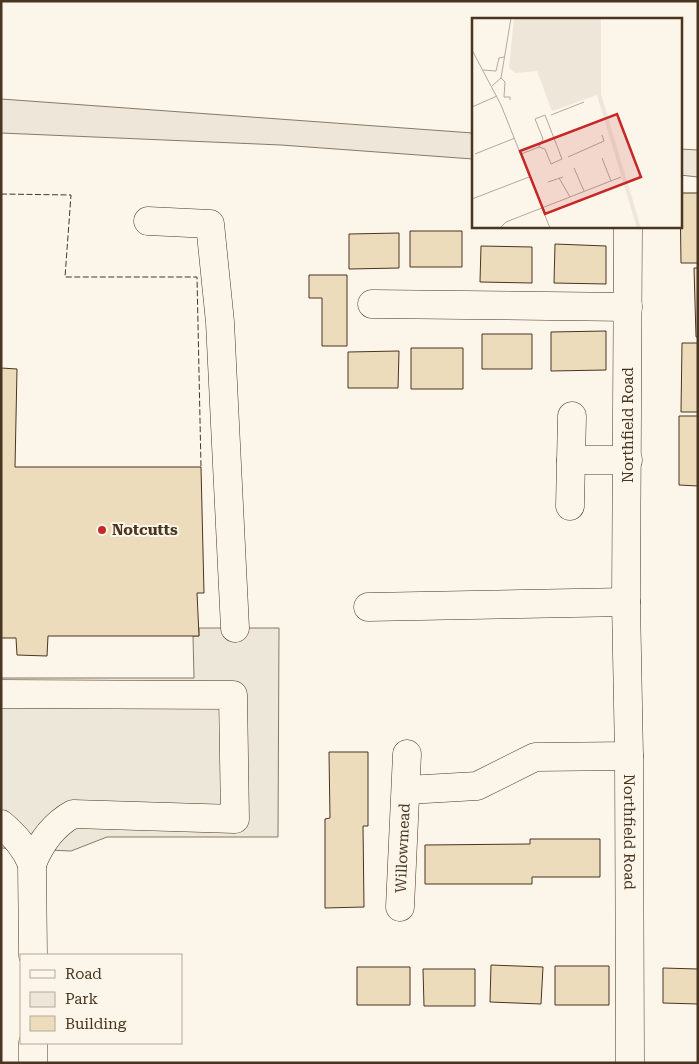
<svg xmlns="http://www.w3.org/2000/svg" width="699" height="1064" viewBox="0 0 699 1064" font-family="'Roboto Serif',serif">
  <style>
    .green { fill: #ede6d9; stroke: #887966 }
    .parking { fill: #ede7d9; stroke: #887966 }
    .building { fill: #ecdcbc; stroke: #4a3520 }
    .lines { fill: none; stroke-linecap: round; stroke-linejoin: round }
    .minor-casing { stroke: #4a3520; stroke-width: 29 }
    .minor { stroke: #fbf6e9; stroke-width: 28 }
    .fence { stroke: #4a3520; stroke-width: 1; stroke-dasharray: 6 2.5; stroke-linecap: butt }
    .poi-dot { fill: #c62828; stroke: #fbf6e9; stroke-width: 2 }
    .labels { text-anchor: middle; stroke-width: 4; stroke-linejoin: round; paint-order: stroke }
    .street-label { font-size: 15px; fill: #4a3520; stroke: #fbf6e9 }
    .poi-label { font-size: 15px; font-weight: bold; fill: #4a3520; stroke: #fbf6e9; text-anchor: start }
    .inset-road { fill: none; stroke: #b4a999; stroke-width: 1 }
    .view { fill: #c62828; fill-opacity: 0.15; stroke: #c62828; stroke-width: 2.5 }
    .inset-edge { fill: none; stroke: #4a3520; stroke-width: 2.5 }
  </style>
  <rect width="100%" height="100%" fill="#fbf6e9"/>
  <path class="green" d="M1,99L473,133V159L281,145L1,133Z
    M680,149L698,150V177L680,175Z"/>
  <path class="parking" d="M199,628H279L278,837H107L71,851L1,848V678H194L193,636H199Z"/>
  <path class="building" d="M680,193H698V263H681Z
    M410,231H462V267H410Z
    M399,233V268L349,269V234Z
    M555,244L606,246V284L554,283Z
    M481,246L532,247V283L480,282Z
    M694,268H698V337H696Z
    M309,275H347V346H322V298H309Z
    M606,331V370L551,371V332Z
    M482,334H532V369H482Z
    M682,343H698V412H681Z
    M411,348H463V389H411Z
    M399,351L398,388H348V352Z
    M1,368L17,369L15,467H201L204,593H197L199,636H48L47,656L17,655L16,638H1Z
    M679,416H698V486L679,485Z
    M329,752H368V826H363L364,907L325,908V819L330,818Z
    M530,839H600V877H532V884H425V845L530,844Z
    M491,965L543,967L541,1004L490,1002Z
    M555,966H609V1005H555Z
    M357,967H410V1005H357Z
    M663,968L698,969V1004L663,1003Z
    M423,969H475V1006H424Z"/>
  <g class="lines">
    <g class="minor-casing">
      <g id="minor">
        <path d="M148,221L210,224L220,322L235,628"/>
        <path id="s1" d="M628,226L626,602L629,756L630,1063"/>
        <path d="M372,304L628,307"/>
        <path d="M571,460H628"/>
        <path d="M570,506L572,416"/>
        <path d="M368,607L626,602"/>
        <path d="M1,694L233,695L235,819L73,814C53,825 40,844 32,864C25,847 15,836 1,824"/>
        <path d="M407,790L477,786L535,757L629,756"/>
        <path d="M32,864L33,955"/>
        <path id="s2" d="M400,907L407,754"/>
        <path d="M33,1043V1063"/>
      </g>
    </g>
    <use href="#minor" class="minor"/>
    <path class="fence" d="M1,194L71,195L65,277H197L201,467"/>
  </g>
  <circle class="poi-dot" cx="102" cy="530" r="5"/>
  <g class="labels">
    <g class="street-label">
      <text transform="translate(628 425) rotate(-90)" y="5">Northfield Road</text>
      <text dy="5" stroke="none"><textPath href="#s1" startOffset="606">Northfield Road</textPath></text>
      <text dy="5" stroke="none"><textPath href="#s2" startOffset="59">Willowmead</textPath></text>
    </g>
    <g class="poi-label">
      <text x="112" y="535">Notcutts</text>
    </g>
  </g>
  <g transform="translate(472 18)">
    <rect width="210" height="210" fill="#fbf6e9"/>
    <path d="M42,0H129V76L169,210H165L125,77L80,93L65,53L43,55L37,50Z" fill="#ede6d9"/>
    <path class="inset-road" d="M0,32L29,87L78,210M11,52L24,53L27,40L32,39M29,60L33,64L32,79H38V82M20,68L29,60L39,0M0,89L25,78M73,97L90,141L79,146L73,131L67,129L71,121L63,101ZM79,97L112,84M3,136L43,120M49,136L67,129M96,139L132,123L130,117M130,140L139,163M102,150L112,173M87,160L98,179M76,164L91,159M0,181L57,159M28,210L34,204L149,159"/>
    <path class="view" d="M145,96L169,159L73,196L48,133Z"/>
    <rect width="210" height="210" class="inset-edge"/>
  </g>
  <rect width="699" height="1064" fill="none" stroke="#4a3520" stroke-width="5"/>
  <rect x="20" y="954" width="162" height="90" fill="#fbf6e9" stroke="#b4a999"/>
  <rect x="30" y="970" width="25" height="8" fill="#fbf6e9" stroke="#b4a999"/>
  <text x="65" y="979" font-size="15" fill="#4a3520">Road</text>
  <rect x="30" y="992" width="25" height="15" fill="#ede6d9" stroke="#b4a999"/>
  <text x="65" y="1004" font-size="15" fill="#4a3520">Park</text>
  <rect x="30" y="1016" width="25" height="15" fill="#ecdcbc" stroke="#b4a999"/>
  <text x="65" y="1029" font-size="15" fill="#4a3520">Building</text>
</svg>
